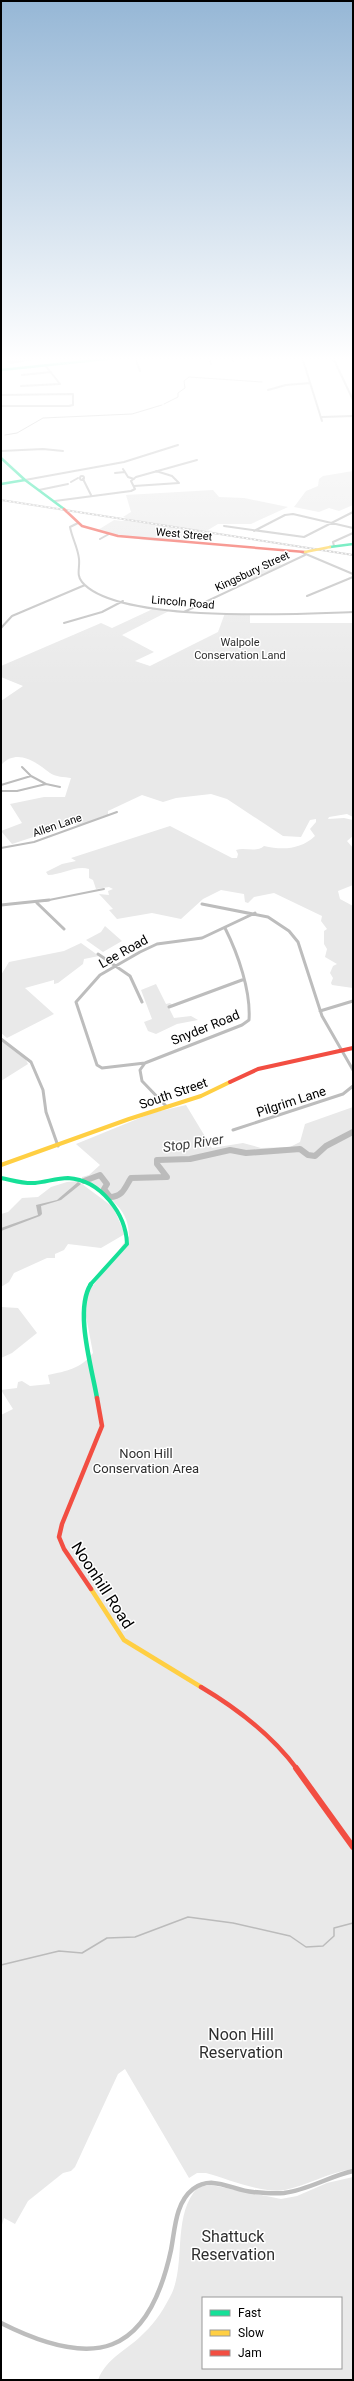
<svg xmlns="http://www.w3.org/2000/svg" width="354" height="2381" viewBox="0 0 354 2381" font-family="Roboto,sans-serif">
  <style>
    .green { fill: #e9e9e9; fill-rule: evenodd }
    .water { fill: #bbb }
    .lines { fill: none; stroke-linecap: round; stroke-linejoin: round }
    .stream-far1 { stroke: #bbb; stroke-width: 1 }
    .stream { stroke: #bbb; stroke-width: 1.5 }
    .river { stroke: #bbb; stroke-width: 6 }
    .street-far2 { stroke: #bdbdbd; stroke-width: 2 }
    .street-far1 { stroke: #bdbdbd; stroke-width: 3 }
    .street { stroke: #bdbdbd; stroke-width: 4.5 }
    .fast-far2 { stroke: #16e098; stroke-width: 2.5 }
    .fast-far1 { stroke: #16e098; stroke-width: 4 }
    .fast { stroke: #16e098; stroke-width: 4.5 }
    .slow-far1 { stroke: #ffcf43; stroke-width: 4 }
    .slow { stroke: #ffcf43; stroke-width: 4.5 }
    .jam-far3 { stroke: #f24e42; stroke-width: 2.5 }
    .jam-far2 { stroke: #f24e42; stroke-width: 4 }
    .jam-far1 { stroke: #f24e42; stroke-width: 4.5 }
    .jam { stroke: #f24e42; stroke-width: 6 }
    .rail-casing { stroke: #bdbdbd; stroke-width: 2 }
    .rail { stroke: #fff; stroke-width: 1; stroke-dasharray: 2; stroke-linecap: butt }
    .slow-bridge { stroke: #ffcf43; stroke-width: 2.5 }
    .jam-bridge { stroke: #f24e42; stroke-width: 2.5 }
    .labels { text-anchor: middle; stroke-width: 3; stroke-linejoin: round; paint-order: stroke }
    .far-street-label { font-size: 11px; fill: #000; stroke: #fff }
    .far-park-label { font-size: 11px; fill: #2e2e2e; stroke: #fff }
    .street-label { font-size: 13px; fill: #000; stroke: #fff }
    .park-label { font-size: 13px; fill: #2e2e2e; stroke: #fff }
    .water-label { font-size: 14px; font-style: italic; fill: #3f3f3f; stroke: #fff }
    .near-street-label { font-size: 16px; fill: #000; stroke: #fff }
    .near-park-label { font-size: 16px; fill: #2e2e2e; stroke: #fff }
  </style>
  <rect width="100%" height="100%" fill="#fff"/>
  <path class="green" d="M353,471V505L339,511L329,508L319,512L294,507L306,491L318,486L319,479L323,476Z
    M213,490L219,497L244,498L288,507L251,524H218L208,530L213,531C182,550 130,539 98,530L114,520L122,521L129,519L123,517L131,512L126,495Z
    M273,562L282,565L250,580L241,576Z
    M155,608L169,611L122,635L154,652L135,661L150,666L218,632L225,613L250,614V623H353V817L347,814L329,817L328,819L344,818L353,820V836L347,841L353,848V885L338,891L340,899L353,906V988L332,985L331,983L333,978L330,973L333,966L337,964L325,957L327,949L324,944V931L327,929L321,921L322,916L274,893L254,897L248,903L245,902L244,894L221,890L203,899L181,919L152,913L117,919L109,910L113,909L99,894L109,895L108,891L113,889L109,887L96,889L93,880L89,878V869C76,865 62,875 48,875L46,872L62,864L76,861L71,858L170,826L232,858H237L238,854L236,850C245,847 256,853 264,846C282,850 300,850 315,836L310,829L316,822V819L310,820L301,837L283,836L227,799L211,794L176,798L163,802L142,795L108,811V815C96,817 84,828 73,824L12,844L1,831L22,823L10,804L44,797H65L71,778C65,777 55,777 50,773C36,762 17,748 1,765V701L23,686L1,677V666L101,623L112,628Z
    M105,926L122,941L103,952L86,940L101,932Z
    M81,943L99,956L84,959L83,964L58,983L54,984V980L25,988L54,1014L7,1038L1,1033V975L9,962L64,951Z
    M156,984L166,1004L170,1003L174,1006L169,1008L174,1018L191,1016L198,1020L177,1024L156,1034L148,1031L144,1022L152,1019L141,990Z
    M1,1041L24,1056L28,1064L1,1081Z
    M186,1105L212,1148L243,1143L261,1148L290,1147L300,1142L305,1124L353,1107V2169C327,2173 308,2185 285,2190C263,2194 228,2179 206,2173H197L189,2178L125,2069L118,2074L75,2167L71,2171L63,2173L28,2201L15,2224L4,2218L1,2228V1415L13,1409L1,1390L17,1388L18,1382L22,1381L30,1386L50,1384L48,1375C67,1371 80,1369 93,1353L86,1316L87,1294L129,1236C129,1205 104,1195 82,1180V1177L89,1175L100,1165L76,1144L152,1113Z
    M78,1181L113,1207L125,1234L101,1248L68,1244L64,1250L55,1254V1258H47L14,1273L9,1282L1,1287V1214L8,1212L22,1198L38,1197L51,1187L67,1182Z
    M1,1307L18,1308L37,1333L12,1353L1,1358Z
    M353,2177V2380H98C107,2357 128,2350 144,2333C156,2322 165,2307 172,2293C186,2261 172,2215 198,2187L211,2185L281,2199L297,2196L327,2183ZM203,2298H341V2368H203Z"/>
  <path class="water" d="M10,357H44L46,358L11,364L5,360Z
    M78,1182L81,1184L61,1200L41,1206L42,1214L40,1216L1,1231V1228L38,1215L36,1205L57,1200Z"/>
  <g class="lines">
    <path class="stream-far1" d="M164,404L178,397V393L185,388L184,381L189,377L262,382
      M5,435L17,433L43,418L132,414L162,405"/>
    <path class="stream" d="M1,1965L59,1951L82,1953L107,1938L135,1937L188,1917L233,1923L290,1936L306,1947L323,1946L334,1936V1928L353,1923"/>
    <path class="river" d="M84,1181L100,1175L107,1184L104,1189L110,1197C123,1197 125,1187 131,1178L167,1177L157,1164V1160L190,1159L230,1150L246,1153L300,1149L308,1155L315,1156L326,1146L353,1132"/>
    <path class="street-far2" d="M135,357L140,371
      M209,357L211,364
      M231,357L233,361
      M302,357L322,421
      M328,357L335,362L353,400
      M22,375L51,372
      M21,386L60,384L45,365
      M268,390L286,385L310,383
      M1,395L73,394V405L69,406H1
      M322,417L353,416
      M1,451L43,449L63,451
      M123,469L128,477L134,479
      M115,473L125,472
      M80 478a2 2 0 1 1 4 0a2 2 0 1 1-4 0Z
      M83,479L91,495
      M25,480L124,462L178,445
      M71,482L78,478
      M134,486L179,483L172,476L156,471
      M39,490L68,484
      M55,501L131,491L135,489L131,481L136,477L197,460
      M78,523L70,527C72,538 78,548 79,559C80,568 76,575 82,582C117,624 299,614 353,612
      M224,526L304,537L353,512
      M254,531L285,515L293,514L353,528
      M100,539L109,534
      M334,546L333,542L353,533
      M301,552L353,574
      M307,596L353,577
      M184,612L305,555
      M64,623L102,612L123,601
      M1,628L12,616L85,585
      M22,767L31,776
      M46,784L60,787
      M1,785L31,776L46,784L17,791H1
      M1,848L34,842L117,812
      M44,901L104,889"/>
    <path class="street-far1" d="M37,903L64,929
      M202,904L268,917L289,931L298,942L322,1016L353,1070
      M1,905L49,900
      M225,928C238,954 251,991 249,1020L242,1025L145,1063L102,1068L97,1065L76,1002L100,975L140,952L157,944L202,938L255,913
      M98,954L130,976L142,1002
      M169,1007L242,980
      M320,1011L353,1001
      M1,1039L31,1062L43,1090L46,1112L58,1146
      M145,1063L140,1070L142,1081L166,1106
      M233,1130L343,1094L353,1086"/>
    <path class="street" d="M1,2323C94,2370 148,2357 171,2250C175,2230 175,2203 193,2189C213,2174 233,2191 253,2192C263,2193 274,2194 284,2193C308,2190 330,2176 353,2171"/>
    <path class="fast-far2" d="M1,370L125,357
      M1,458L25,480L64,509
      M1,484L25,480
      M330,547L353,544"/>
    <path class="fast-far1" d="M1,1178C12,1180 23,1184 35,1183C46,1182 57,1178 68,1178C101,1180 126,1214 127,1244L90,1285"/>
    <path class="fast" d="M91,1284C74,1310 92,1368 97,1398"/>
    <path class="slow-far1" d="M1,1165L129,1119L201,1096L230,1082"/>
    <path class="slow" d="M91,1589L124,1640L201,1687"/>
    <path class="jam-far3" d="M66,511L82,526L118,536L305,552"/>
    <path class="jam-far2" d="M230,1082L258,1069L353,1048"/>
    <path class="jam-far1" d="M91,1589L64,1549L59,1537L62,1524L102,1426L97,1398
      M201,1687C238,1709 271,1734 297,1769"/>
    <path class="jam" d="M296,1768L353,1847"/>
    <g class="rail-casing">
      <path id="rail" d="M1,500L353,555"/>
    </g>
    <use href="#rail" class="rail"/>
    <path class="slow-bridge" d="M305,552L330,547"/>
    <path class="jam-bridge" d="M64,509L66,511"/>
  </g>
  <linearGradient id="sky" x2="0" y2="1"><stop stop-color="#96b7d6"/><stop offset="0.52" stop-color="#fff"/><stop offset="1" stop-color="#fff" stop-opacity="0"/></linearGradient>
  <rect width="354" height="690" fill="url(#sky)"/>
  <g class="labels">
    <g class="far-street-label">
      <text transform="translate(184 534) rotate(5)" y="4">West Street</text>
      <text transform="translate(252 571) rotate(-25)" y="4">Kingsbury Street</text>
      <text transform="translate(183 602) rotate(5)" y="4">Lincoln Road</text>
      <text transform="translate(57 825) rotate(-19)" y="4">Allen Lane</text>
    </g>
    <g class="far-park-label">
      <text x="240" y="646">Walpole<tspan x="240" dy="13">Conservation Land</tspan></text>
    </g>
    <g class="street-label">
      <text transform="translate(123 951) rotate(-29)" y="5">Lee Road</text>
      <text transform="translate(205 1027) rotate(-22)" y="5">Snyder Road</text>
      <text transform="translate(173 1093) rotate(-19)" y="5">South Street</text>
      <text transform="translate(291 1101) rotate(-18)" y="5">Pilgrim Lane</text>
    </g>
    <g class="park-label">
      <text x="146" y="1458">Noon Hill<tspan x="146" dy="15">Conservation Area</tspan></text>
    </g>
    <g class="water-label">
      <text transform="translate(193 1143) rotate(-8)" y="5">Stop River</text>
    </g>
    <g class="near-street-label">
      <text transform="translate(103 1585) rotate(57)" y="6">Noonhill Road</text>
    </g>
    <g class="near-park-label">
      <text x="241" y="2040">Noon Hill<tspan x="241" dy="18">Reservation</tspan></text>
      <text x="233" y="2242">Shattuck<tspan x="233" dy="18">Reservation</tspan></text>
    </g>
  </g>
  <rect width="354" height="2381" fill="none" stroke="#000000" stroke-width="4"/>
  <rect x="202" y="2297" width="140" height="72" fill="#ffffff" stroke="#999999"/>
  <rect x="210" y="2310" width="20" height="6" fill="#16e098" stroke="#999999"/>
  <text x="238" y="2317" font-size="12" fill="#000000">Fast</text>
  <rect x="210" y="2330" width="20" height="6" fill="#ffcf43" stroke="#999999"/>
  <text x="238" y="2337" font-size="12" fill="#000000">Slow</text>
  <rect x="210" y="2350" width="20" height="6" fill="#f24e42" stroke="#999999"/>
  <text x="238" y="2357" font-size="12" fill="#000000">Jam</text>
</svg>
